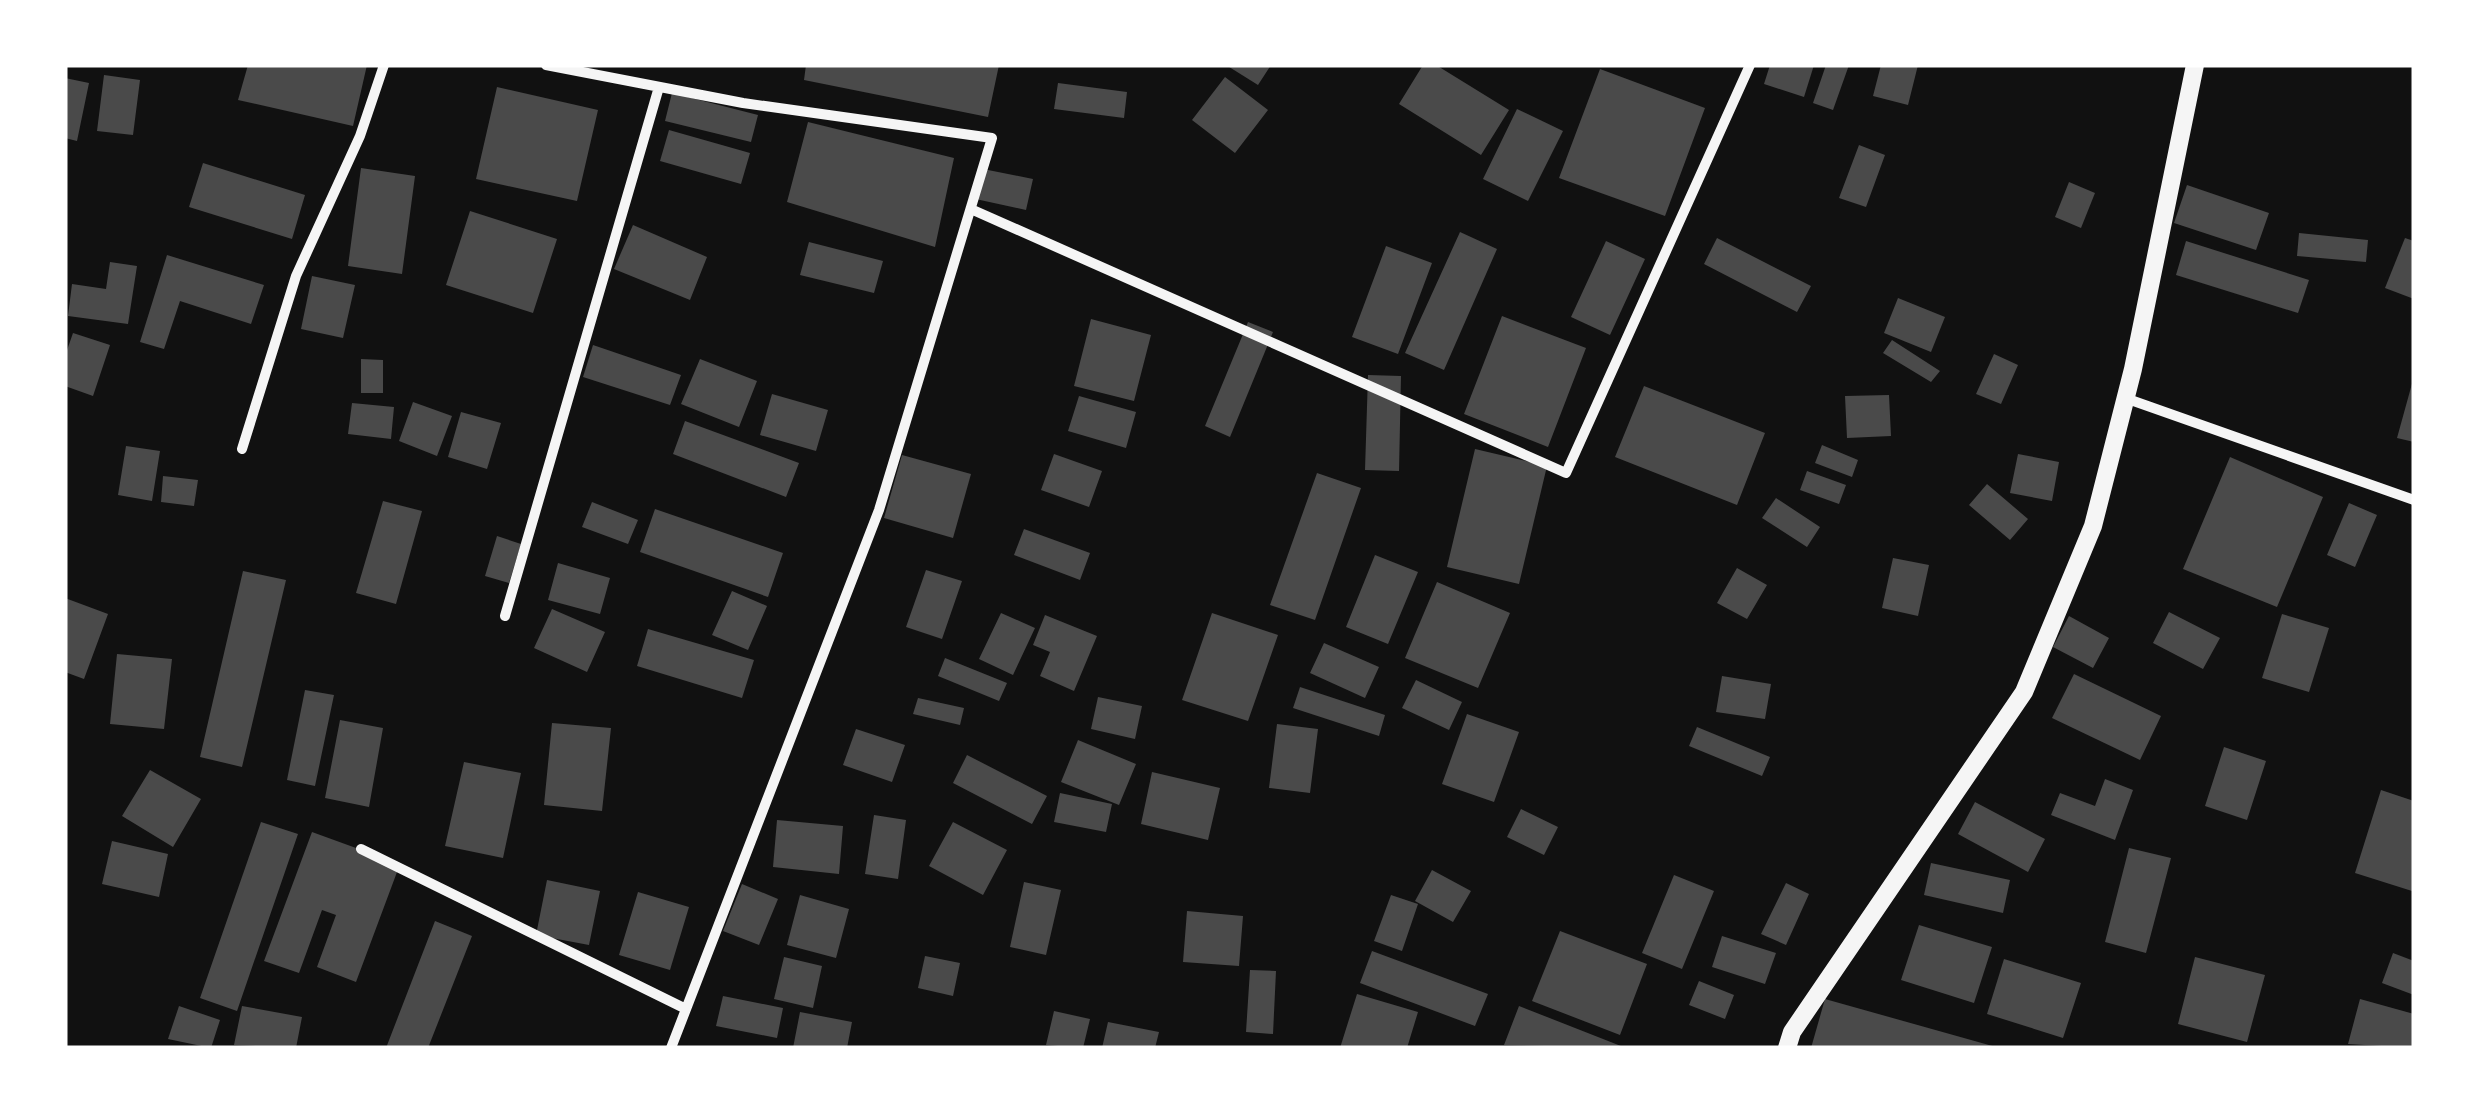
<svg xmlns="http://www.w3.org/2000/svg" width="2479" height="1113" viewBox="0 0 2479 1113" font-family="'IBM Plex Serif',serif">
  <style>
    .building { fill: #4a4a4a }
    .lines { fill: none; stroke-linecap: round; stroke-linejoin: round }
    .minor { stroke: #f5f5f5; stroke-width: 10 }
    .tertiary { stroke: #f5f5f5; stroke-width: 18 }
  </style>
  <rect width="100%" height="100%" fill="#111"/>
  <path class="building" d="M248,65H367L353,126L238,100Z
    M806,65H999L988,117L804,80Z
    M1226,65H1271L1258,85Z
    M1423,65H1436L1509,110L1481,155L1399,104Z
    M1770,65H1814L1804,97L1764,84Z
    M1826,65H1849L1833,110L1813,103Z
    M1881,65H1918L1908,105L1873,96Z
    M1600,69L1705,108L1665,216L1559,178Z
    M104,75L140,80L133,135L97,131Z
    M1225,77L1268,110L1235,153L1192,120Z
    M65,78L89,83L77,141L65,138Z
    M1058,83L1127,92L1124,118L1054,109Z
    M497,87L598,110L577,201L476,179Z
    M672,93L758,115L751,142L665,121Z
    M1517,109L1563,131L1528,201L1483,179Z
    M808,122L954,158L935,247L787,202Z
    M669,130L750,153L741,184L660,161Z
    M1859,145L1885,155L1866,207L1839,198Z
    M203,163L305,195L292,239L189,207Z
    M361,168L415,176L402,274L348,266Z
    M978,168L1033,179L1026,210L971,198Z
    M2069,182L2095,193L2081,228L2055,217Z
    M2187,185L2269,213L2256,250L2174,223Z
    M470,211L557,239L533,313L446,285Z
    M633,225L707,257L690,300L614,269Z
    M1460,232L1497,249L1444,370L1405,353Z
    M2299,233L2368,240L2366,262L2297,256Z
    M1717,238L1811,286L1797,312L1704,264Z
    M2405,238L2414,241V299L2385,288Z
    M1606,241L1645,259L1610,335L1571,317Z
    M2186,241L2309,280L2298,313L2176,275Z
    M809,242L883,261L874,293L800,275Z
    M1386,246L1432,263L1398,354L1352,337Z
    M167,255L264,285L251,324L180,301L164,349L140,342Z
    M110,262L137,266L128,324L68,316L72,284L106,289Z
    M312,276L355,285L343,338L301,329Z
    M1898,298L1945,317L1931,352L1884,333Z
    M1502,316L1586,348L1548,447L1464,414Z
    M1091,319L1151,335L1134,401L1074,386Z
    M1248,322L1273,332L1230,437L1205,426Z
    M73,333L110,345L93,396L65,386V356Z
    M1892,340L1940,371L1931,382L1883,353Z
    M593,345L681,375L670,405L583,377Z
    M1994,354L2018,365L2001,404L1976,394Z
    M361,359L383,360V393H361Z
    M700,359L757,381L739,427L681,404Z
    M1368,375L1401,376L1399,471L1365,470Z
    M2413,380L2414,381V442L2397,438Z
    M1644,386L1765,433L1737,505L1615,457Z
    M772,394L828,410L816,451L760,435Z
    M1889,395L1891,436L1847,438L1845,396Z
    M1079,396L1136,412L1126,448L1068,431Z
    M413,402L452,416L437,456L399,441Z
    M352,403L394,407L391,439L348,434Z
    M461,412L501,423L487,469L448,457Z
    M685,421L799,463L786,497L673,454Z
    M1822,445L1858,460L1852,477L1815,463Z
    M126,446L160,451L152,501L118,495Z
    M1475,449L1547,466L1519,584L1447,567Z
    M1054,454L1102,471L1089,507L1041,490Z
    M2018,454L2059,462L2052,501L2010,493Z
    M902,455L971,474L953,538L884,518Z
    M2230,457L2323,497L2277,607L2183,569Z
    M1807,471L1846,485L1839,504L1800,490Z
    M1317,473L1361,488L1315,620L1270,605Z
    M163,476L198,480L194,506L161,502Z
    M1987,484L2028,519L2010,540L1969,505Z
    M1776,498L1820,527L1807,547L1762,518Z
    M383,501L422,511L396,604L356,593Z
    M592,502L638,520L628,544L582,527Z
    M2349,503L2377,515L2355,567L2327,555Z
    M655,509L783,553L768,597L640,552Z
    M1024,529L1090,553L1080,580L1014,555Z
    M497,536L521,544L509,583L485,576Z
    M1375,555L1418,572L1388,644L1346,627Z
    M1893,558L1929,565L1918,616L1882,608Z
    M558,563L610,578L600,614L548,600Z
    M1737,568L1767,585L1747,619L1717,603Z
    M926,570L962,581L942,639L906,627Z
    M243,571L286,580L242,767L200,757Z
    M1437,582L1510,613L1478,688L1405,658Z
    M732,591L767,606L748,650L712,635Z
    M65,598L108,614L84,679L65,672Z
    M552,609L605,632L587,672L534,648Z
    M2169,612L2220,638L2203,669L2153,643Z
    M1001,613L1035,628L1013,675L979,659Z
    M1212,613L1278,635L1248,721L1182,700Z
    M2282,614L2329,628L2309,692L2262,678Z
    M1045,615L1097,636L1074,691L1040,676L1050,652L1033,645Z
    M2069,616L2109,638L2093,668L2053,647Z
    M648,629L754,660L742,698L637,666Z
    M1324,643L1379,667L1365,698L1310,673Z
    M117,654L172,659L164,729L110,724Z
    M945,658L1007,683L999,701L938,676Z
    M2074,674L2161,716L2140,760L2052,718Z
    M1722,676L1771,684L1765,719L1716,712Z
    M1416,680L1462,702L1449,730L1402,708Z
    M1300,687L1385,715L1379,736L1293,708Z
    M305,690L334,695L315,786L287,780Z
    M1098,697L1142,706L1135,739L1091,729Z
    M918,698L964,708L960,725L913,714Z
    M1467,714L1519,732L1494,802L1442,784Z
    M340,720L383,728L369,807L325,798Z
    M552,723L611,728L602,811L544,805Z
    M1277,724L1318,729L1310,793L1269,788Z
    M1697,727L1770,757L1762,776L1689,746Z
    M856,729L905,745L892,782L843,765Z
    M1078,740L1136,764L1119,805L1061,782Z
    M2224,747L2266,761L2247,820L2205,806Z
    M967,755L1047,796L1032,824L953,783Z
    M464,762L521,773L503,858L445,846Z
    M150,770L201,799L173,847L122,816Z
    M1152,772L1220,788L1208,840L1141,824Z
    M2105,779L2133,790L2115,840L2051,815L2060,793L2095,806Z
    M2381,790L2414,801L2412,891L2355,873Z
    M1060,793L1112,804L1106,832L1054,822Z
    M1975,802L2045,839L2028,872L1958,834Z
    M1521,809L1558,827L1544,855L1507,837Z
    M874,815L906,820L898,879L865,874Z
    M777,820L843,826L839,874L773,867Z
    M261,822L298,834L237,1011L200,998Z
    M953,822L1007,850L983,895L929,866Z
    M312,832L400,864L356,982L317,967L336,915L322,910L299,973L264,961Z
    M112,841L168,854L159,897L102,884Z
    M2129,848L2171,858L2146,953L2105,942Z
    M1931,863L2010,880L2003,913L1924,895Z
    M1432,870L1471,891L1453,922L1415,901Z
    M1674,875L1714,891L1682,969L1642,953Z
    M547,880L600,891L589,945L536,935Z
    M1024,882L1061,890L1046,955L1010,947Z
    M1786,883L1809,894L1786,945L1761,934Z
    M742,884L778,899L759,945L723,931Z
    M638,892L689,907L670,970L619,955Z
    M800,895L849,909L836,958L787,945Z
    M1391,895L1418,904L1402,951L1374,941Z
    M1187,911L1243,916L1239,966L1183,962Z
    M435,921L472,936L428,1048H386Z
    M1919,925L1992,947L1974,1003L1901,980Z
    M1560,931L1647,964L1620,1035L1532,1001Z
    M1722,936L1776,953L1765,984L1712,967Z
    M1372,951L1488,994L1475,1026L1360,983Z
    M2393,953L2414,961V995L2382,983Z
    M925,956L960,963L953,996L918,988Z
    M784,957L822,966L813,1008L774,999Z
    M2195,957L2265,975L2247,1042L2178,1024Z
    M2004,959L2081,983L2063,1038L1987,1014Z
    M1250,970L1276,971L1273,1034L1246,1032Z
    M1699,981L1734,995L1725,1019L1689,1005Z
    M1357,994L1418,1012L1407,1048H1340Z
    M723,996L783,1008L777,1038L716,1026Z
    M1825,999L1996,1047L1995,1048H1811Z
    M2360,999L2414,1014V1048L2348,1044Z
    M179,1006L220,1020L211,1048L168,1039Z
    M242,1006L302,1017L296,1048L234,1045Z
    M1519,1006L1626,1048L1504,1045Z
    M1054,1011L1090,1019L1083,1048L1046,1045Z
    M800,1012L852,1022L847,1048H793Z
    M1108,1022L1159,1032L1155,1048H1102Z"/>
  <g class="lines">
    <path class="minor" d="M546,65L743,103L992,138L879,510L671,1048
      M973,210L1566,473L1750,65
      M2125,398L2414,500
      M242,449L296,276L360,136L384,65
      M505,616L659,87
      M361,849L686,1009"/>
    <path class="tertiary" d="M1787,1048L1792,1032L2024,692L2093,526L2133,369L2195,65"/>
  </g>
  <rect width="2479" height="1113" fill="none" stroke="#ffffff" stroke-width="135"/>
</svg>
